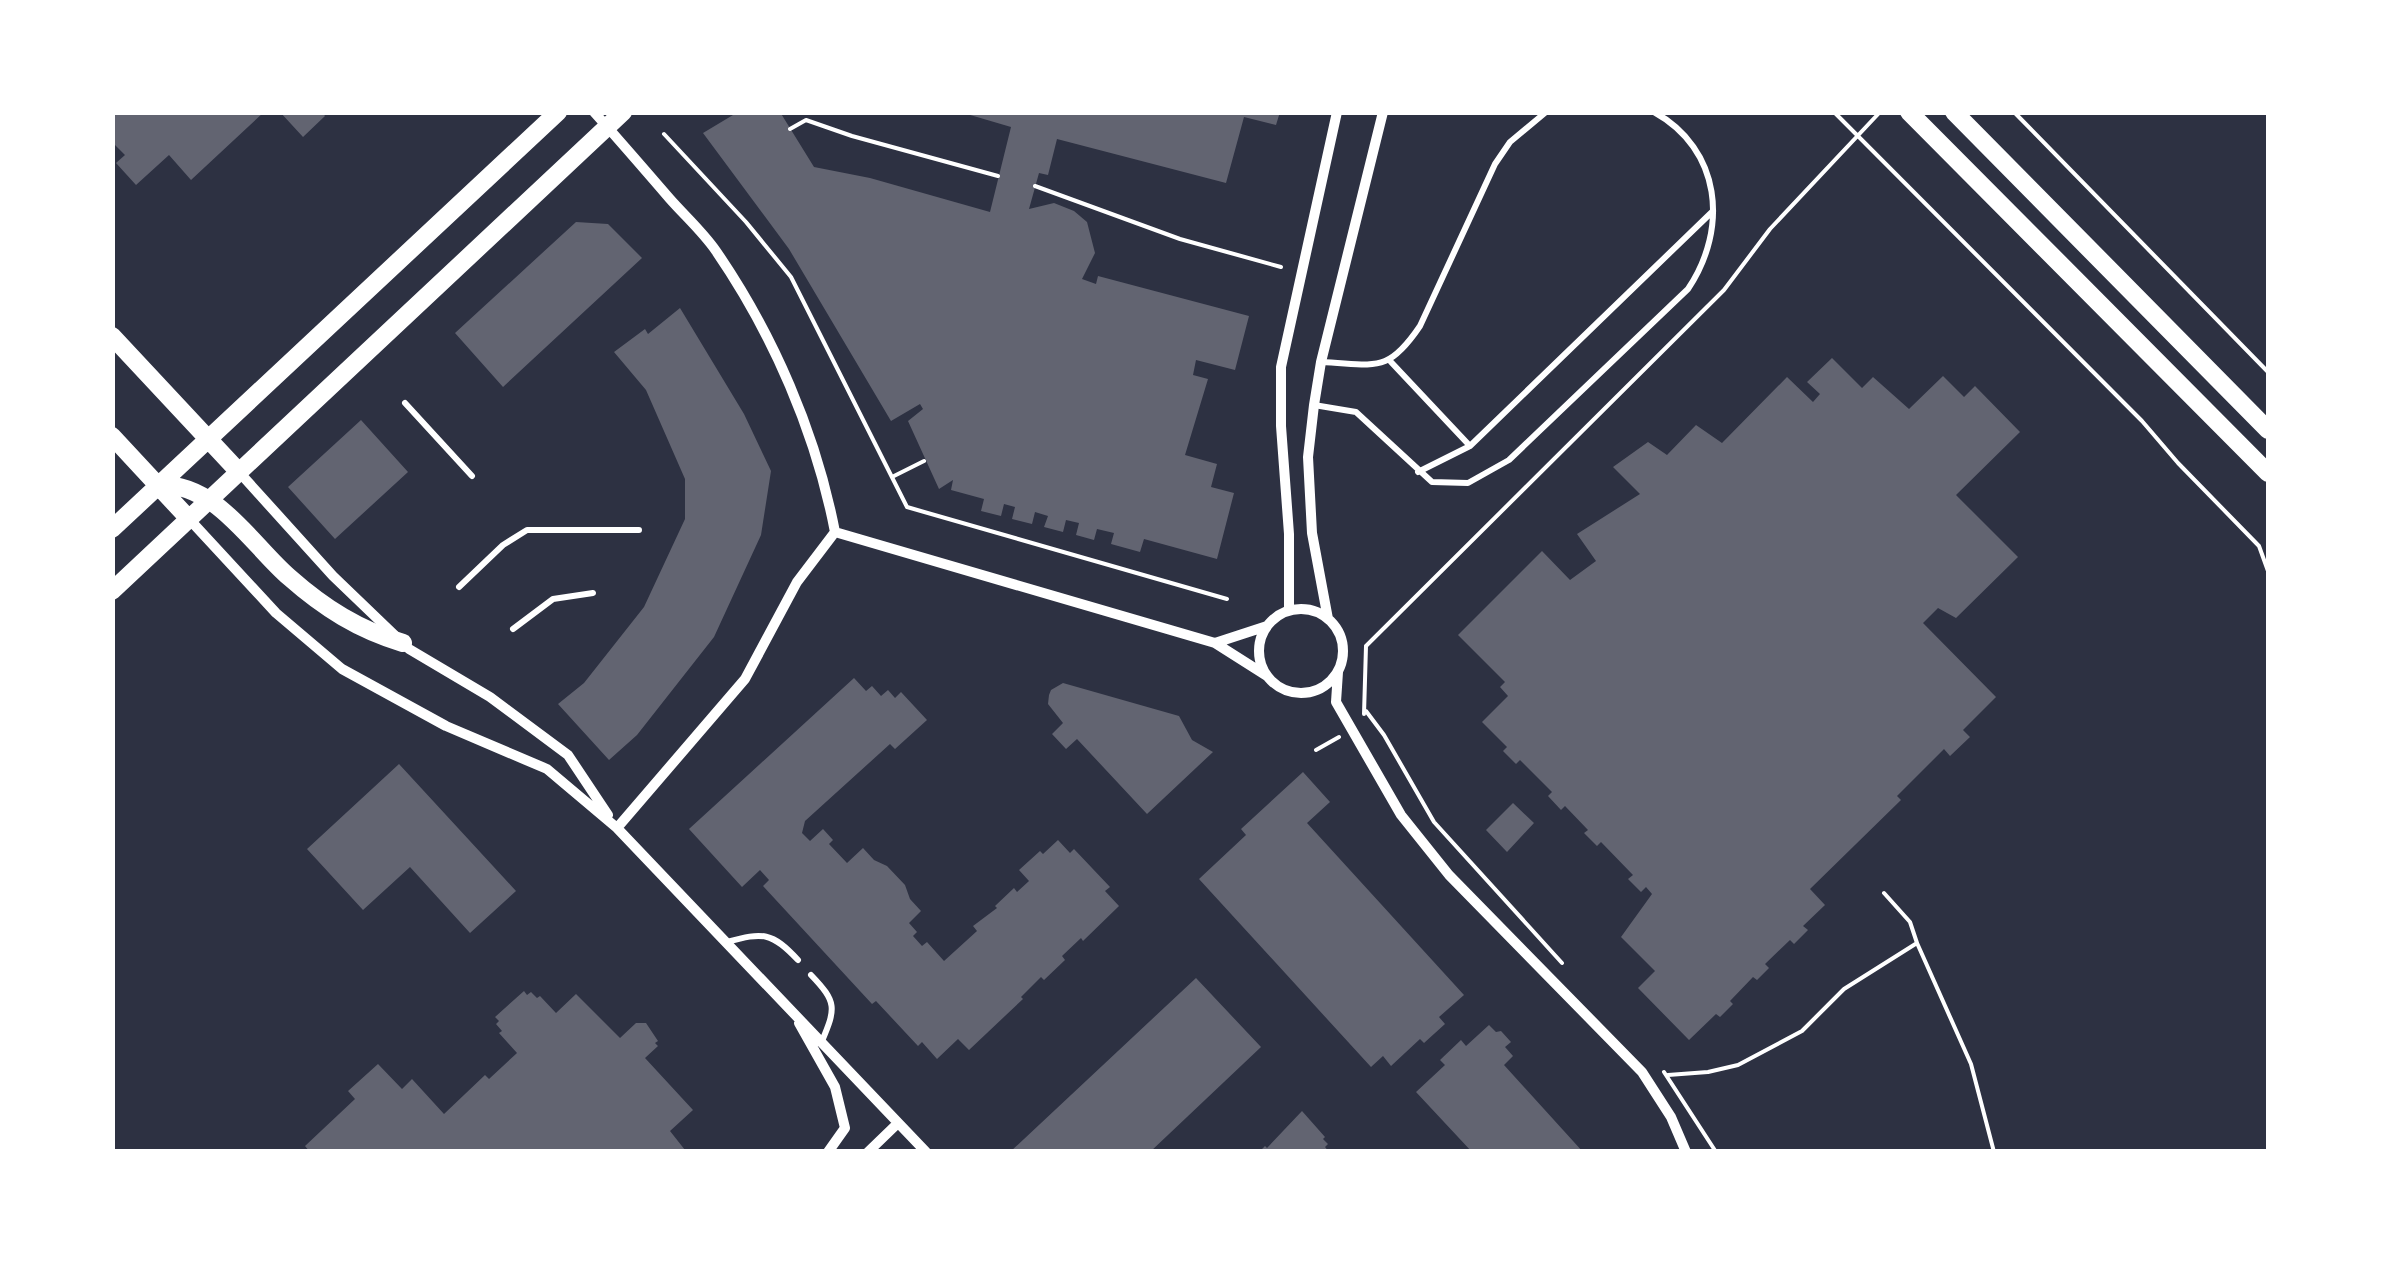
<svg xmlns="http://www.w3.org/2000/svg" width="2381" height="1264" viewBox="0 0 2381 1264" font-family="'Source Sans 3',sans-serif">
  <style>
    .building { fill: #626471 }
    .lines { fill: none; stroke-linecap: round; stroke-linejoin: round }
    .path { stroke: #fff; stroke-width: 4 }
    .service { stroke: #fff; stroke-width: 6 }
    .minor { stroke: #fff; stroke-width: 10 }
    .secondary { stroke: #fff; stroke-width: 18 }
  </style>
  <rect width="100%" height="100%" fill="#2d3142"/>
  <path class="building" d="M112,112H264L191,180L169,155L136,185L116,163L125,155L112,142Z
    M280,112H322L325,116L303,137Z
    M738,112H780L814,167L870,178L990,212L1011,127L960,112H1280L1276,125L1244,117L1226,183L1057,139L1048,175L1039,173L1029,209L1054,203L1074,211L1087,222L1095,253L1082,279L1096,284L1098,276L1249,316L1235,370L1196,360L1193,375L1208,379L1185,455L1217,464L1211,487L1234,493L1217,559L1144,539L1140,552L1111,544L1114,533L1097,529L1094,540L1076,535L1079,523L1066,520L1063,532L1044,527L1048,516L1035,512L1032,524L1012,519L1015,507L1004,504L1001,516L981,511L984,499L951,490L953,480L939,489L908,421L923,409L920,404L891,421L789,249L703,133Z
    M576,222L608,224L642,258L503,387L455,333Z
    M680,308L744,414L771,471L761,535L714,637L637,735L609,760L558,704L584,683L644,607L685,519V479L646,390L614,352L645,329L648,334Z
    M1832,358L1862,388L1873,377L1909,409L1943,376L1964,397L1975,386L2020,432L1956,495L2018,557L1956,618L1938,608L1923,623L1996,697L1963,730L1970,737L1950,756L1944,749L1897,796L1901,800L1810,889L1825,905L1803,926L1808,930L1794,944L1790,940L1765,964L1769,968L1757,980L1753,977L1730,1001L1733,1004L1720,1017L1716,1014L1689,1040L1638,988L1655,971L1621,937L1652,894L1646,887L1641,892L1628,879L1633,875L1601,842L1597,846L1584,833L1588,830L1565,806L1561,810L1548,796L1552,792L1520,760L1516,764L1503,751L1507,747L1482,722L1508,696L1500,687L1505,682L1458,635L1542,551L1570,580L1596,561L1577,534L1640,494L1613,467L1648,442L1667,455L1696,425L1722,443L1787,377L1813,402L1820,394L1807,382Z
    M361,420L408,472L335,539L288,487Z
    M854,678L866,691L872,686L881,696L888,690L895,698L901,692L927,720L895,749L890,744L805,821L802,833L810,841L823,829L833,840L829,844L847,863L863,848L874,860L887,866L905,885L910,899L921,911L909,923L917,932L913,936L922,946L927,942L944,961L977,931L973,926L997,908L995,906L1014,888L1017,892L1029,881L1019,870L1040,851L1043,854L1058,840L1070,853L1074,849L1110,887L1105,891L1119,906L1083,941L1081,938L1062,956L1065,960L1044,980L1041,977L1021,997L1023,999L969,1050L958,1039L937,1059L922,1042L918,1046L876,1001L872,1004L763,886L769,880L760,870L742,887L689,829Z
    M1063,683L1179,716L1192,740L1213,752L1147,814L1077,739L1066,749L1052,734L1063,723L1048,704L1049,695L1051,690Z
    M399,764L516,891L470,933L410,867L363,910L307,849Z
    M1303,772L1330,802L1307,823L1464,995L1439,1017L1445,1024L1424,1043L1420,1039L1391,1066L1383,1056L1371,1067L1199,879L1246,835L1241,829Z
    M1513,803L1534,823L1507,852L1486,830Z
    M1196,978L1261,1047L1150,1152H1010Z
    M524,991L527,995L531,992L537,998L540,996L556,1013L576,994L620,1038L636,1023H646L658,1041L655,1043L658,1046L645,1058L693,1110L670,1131L685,1150L310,1152L305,1146L355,1099L348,1091L378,1064L402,1089L412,1079L444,1114L485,1075L489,1079L517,1053L499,1033L502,1031L496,1024L499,1021L495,1017Z
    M1489,1025L1496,1032L1501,1031L1511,1042L1505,1047L1513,1056L1504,1065L1583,1152H1472L1416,1092L1445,1065L1440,1060L1461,1040L1466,1046Z
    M1302,1111L1325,1137L1323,1139L1328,1144L1325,1147L1329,1152H1259L1265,1146L1267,1148Z"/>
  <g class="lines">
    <path class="path" d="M1834,112L2142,421L2178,463L2259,546L2268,571
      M2014,112L2268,372
      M790,129L806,120L852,136L998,176
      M664,134L746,222L791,277L907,507L1227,599
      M1035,186L1180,239L1281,267
      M892,477L924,461
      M1366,711L1384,735L1434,822L1562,963
      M1364,714L1366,646L1724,290L1770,229L1880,112
      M1316,750L1339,737
      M1884,893L1910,922L1917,943
      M1664,1072L1716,1152
      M1668,1075L1708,1072L1738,1065L1802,1031L1844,989L1917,943L1971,1064L1994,1152"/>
    <path class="service" d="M1321,362C1375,364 1387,375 1420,326L1495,164L1510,142L1546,112
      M1391,362L1470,446
      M405,403L472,476
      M1314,405L1356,412L1432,482L1468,483L1509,460L1688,289C1729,228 1721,149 1654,112
      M1418,472L1470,446L1713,211
      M459,587L503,545L527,530H639
      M513,629L553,599L593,593
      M727,942C763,932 772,932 798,960
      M811,975C837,1002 836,1008 822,1041"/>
    <path class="minor" d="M594,112C620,141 645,170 670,199C685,216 703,232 716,251C773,334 816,433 835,532L797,582L745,679L617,828
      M239,472L333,576L409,649L490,697L568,755L608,815
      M190,520L276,613L342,669L446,726L547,769L617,828L926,1152
      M835,532L1215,643L1267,676
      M1259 651a42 42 0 1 1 84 0a42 42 0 1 1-84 0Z
      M1289,611V534L1281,426V367L1337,112
      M1328,619L1312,533L1308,457L1314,405L1321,362L1383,112
      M1215,643L1267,626
      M1338,672L1336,702L1401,815L1449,875L1642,1072L1671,1117L1686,1152
      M799,1023L835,1087L845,1128L828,1152
      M868,1152L897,1124"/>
    <path class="secondary" d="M1909,112L2268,473
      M1954,112L2268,430
      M112,336L239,472
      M112,436L190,520
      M159,485C215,482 252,545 289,577C324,608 359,630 403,643
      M112,529L558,112
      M112,591L623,112"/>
  </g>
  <rect width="2381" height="1264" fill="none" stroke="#ffffff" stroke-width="230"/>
</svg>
